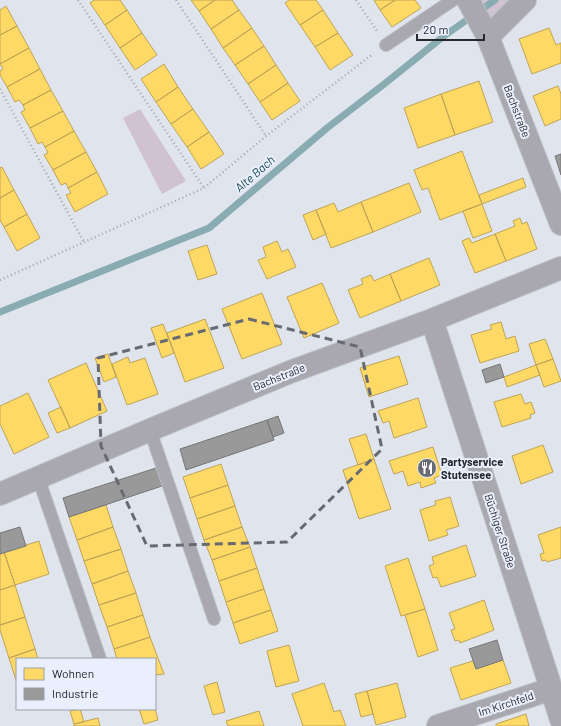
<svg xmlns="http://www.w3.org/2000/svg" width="561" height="726" viewBox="0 0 561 726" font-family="Barlow,sans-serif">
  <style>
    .green { fill: #d0c2d2 }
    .homes { fill: #ffd966; stroke: #bea455 }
    .industry { fill: #999; stroke: #767779 }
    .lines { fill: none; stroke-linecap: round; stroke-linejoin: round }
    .stream { stroke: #88acb2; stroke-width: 7 }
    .service-casing { stroke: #bcbfc6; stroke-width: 14 }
    .minor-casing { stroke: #bcbfc6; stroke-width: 24 }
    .path { stroke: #a6a7ac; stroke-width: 2.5; stroke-dasharray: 1 3; stroke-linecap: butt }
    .service { stroke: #a8a8ae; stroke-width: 12 }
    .minor { stroke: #a8a8ae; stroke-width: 22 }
    .marked { fill: none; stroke: #676a71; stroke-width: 3; stroke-dasharray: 8 5; stroke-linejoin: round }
    .labels { text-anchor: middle; stroke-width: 4; stroke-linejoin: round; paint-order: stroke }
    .street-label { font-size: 11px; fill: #26282e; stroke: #e9effc }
    .poi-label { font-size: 11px; font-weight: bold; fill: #26282e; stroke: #e9effc; text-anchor: start }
    .water-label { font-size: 12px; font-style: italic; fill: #18474b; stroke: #e9effc }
  </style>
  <rect width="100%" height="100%" fill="#e0e4ed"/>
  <path class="green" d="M478,0H511L490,21Z
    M140,109L186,181L162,194L123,118Z"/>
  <path class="homes" d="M94,0H120L127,10L105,25L90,3Z
    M191,0H215L199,11Z
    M215,0H232L239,10L211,29L199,11Z
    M289,0H316L323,10L300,25L285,3Z
    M374,0H395L380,10Z
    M395,0H415L421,8L392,27L380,10Z
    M6,6L17,26L0,35V10Z
    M127,10L142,33L120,48L105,25Z
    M239,10L252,28L223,48L211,29Z
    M323,10L338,33L315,47L300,25Z
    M17,26L29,48L0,64V35Z
    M252,28L264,46L235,65L223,48Z
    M549,28L556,45L561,43V63L532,74L519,39Z
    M142,33L157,55L135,70L120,48Z
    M338,33L353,55L330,70L315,47Z
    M264,46L276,65L248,84L235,65Z
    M29,48L40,69L7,87L0,75V71L3,69L0,64Z
    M164,64L178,87L156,102L141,79Z
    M276,65L288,83L260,102L248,84Z
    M40,69L51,90L23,105L19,100L15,102L7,87Z
    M479,81L493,122L455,135L441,94Z
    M288,83L300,101L272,120L260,102Z
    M558,86L561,94V119L545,126L533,96Z
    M178,87L193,109L171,124L156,102Z
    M51,90L63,111L30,128L21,112L25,110L23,105Z
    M441,94L455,135L418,148L404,108Z
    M193,109L209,132L187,147L171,124Z
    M63,111L74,131L45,147L42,142L38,144L30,128Z
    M74,131L86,152L53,170L44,155L48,153L45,147Z
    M209,132L224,154L201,169L187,147Z
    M462,151L482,204L440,220L428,188L422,190L414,170Z
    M86,152L97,172L68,188L66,183L61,185L53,170Z
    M2,167L14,190L0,198V168Z
    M97,172L108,194L75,212L66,195L71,193L68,188Z
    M523,178L526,187L482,204L479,195Z
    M409,183L421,212L373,232L361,202Z
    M14,190L27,214L4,227L0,220V198Z
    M361,202L373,232L331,248L316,210L334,203L338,212Z
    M482,204L492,231L473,238L463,211Z
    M316,210L326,234L313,240L303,215Z
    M27,214L40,238L17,251L4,227Z
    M520,218L522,224L527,222L537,249L506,261L495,234L515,226L513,221Z
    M495,234L506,261L475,273L462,241L469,238L472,243Z
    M277,241L282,252L288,249L296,267L267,279L258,260L266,257L263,247Z
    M207,245L217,274L198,280L188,251Z
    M429,258L440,285L401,301L390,274Z
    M390,274L401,301L360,318L348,290L363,284L361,279L371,275L374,281Z
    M322,283L339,323L304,338L287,297Z
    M262,293L282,344L242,359L222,309Z
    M205,319L224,368L185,382L167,333Z
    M501,322L506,339L515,336L519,351L480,363L471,335L492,329L490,325Z
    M163,324L174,353L162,358L151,328Z
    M545,339L553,359L536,365L529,344Z
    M108,354L116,377L104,382L95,358Z
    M399,356L408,384L369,397L360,368Z
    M128,357L130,363L145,358L158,394L127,405L112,364Z
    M553,359L561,381L544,387L536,365Z
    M86,363L107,411L70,428L48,380Z
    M536,365L540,375L507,387L504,377Z
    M28,393L49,437L14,454L0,424V406Z
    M521,394L525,404L531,402L535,413L530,415L531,418L502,427L494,402Z
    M418,398L427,427L394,438L389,421L383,423L378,411Z
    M61,407L70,428L57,433L48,413Z
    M366,434L374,459L358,465L349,439Z
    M543,445L553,472L521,484L512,456Z
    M433,447L442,475L434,478L436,483L421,488L420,482L408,486L403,471L394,474L389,461Z
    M374,459L391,509L359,519L343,470Z
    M221,464L228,485L190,498L183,477Z
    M228,485L235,506L197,519L190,498Z
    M450,497L459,526L446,530L448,535L429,541L420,510L436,505L435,501Z
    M106,505L113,527L77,540L69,517Z
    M235,506L242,527L204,540L197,519Z
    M113,527L121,549L84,561L77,540Z
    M242,527L250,547L212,560L204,540Z
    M561,527V558L547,562L546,560L542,561L540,554L544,553L538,535Z
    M39,541L49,574L15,585L4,552Z
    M466,545L476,576L441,587L437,577L433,578L429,566L434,564L432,557Z
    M250,547L257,568L219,581L212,560Z
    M121,549L128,571L92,584L84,561Z
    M4,552L15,585L0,590V554Z
    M408,558L425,609L401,616L385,566Z
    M257,568L264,589L226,602L219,581Z
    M128,571L136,593L99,605L92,584Z
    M15,585L25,617L0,625V590Z
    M264,589L271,610L233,623L226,602Z
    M136,593L143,615L107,627L99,605Z
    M484,600L494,630L460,643L459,640L455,641L451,630L455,629L449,613Z
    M425,609L438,650L418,657L405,615Z
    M271,610L278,631L240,644L233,623Z
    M143,615L150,637L114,649L107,627Z
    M25,617L35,649L9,658L0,630V625Z
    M150,637L164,674L155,675V659H117L114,649Z
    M289,645L299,681L276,687L267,651Z
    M35,649L38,659H17V683L9,658Z
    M503,660L511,683L461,700L450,668L473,661L476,669Z
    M217,682L225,712L213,715L204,686Z
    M324,683L334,712L340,710L346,726H303L292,694Z
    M397,683L406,717L376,725L367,691Z
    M367,691L373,714L361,717L355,694Z
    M80,709L84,722L74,724L70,711Z
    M139,709H155L158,720L144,724Z
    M259,711L264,726H228L226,721Z
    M526,714L529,726H496V724Z
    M98,718L100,726H74V724Z"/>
  <path class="industry" d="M561,154V175L555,156Z
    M500,364L504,377L486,383L482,370Z
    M278,416L284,433L273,437L267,420Z
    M267,420L274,440L186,470L180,449Z
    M156,468L162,486L69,517L63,498Z
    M20,527L26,546L0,554V533Z
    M497,640L503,660L476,669L469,649Z"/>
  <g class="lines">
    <path class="stream" d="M0,312L209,228L327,128L383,85L444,36L495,0"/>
    <g class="service-casing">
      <path id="service" d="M386,45L453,0
        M150,430L214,619
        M38,477L100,659"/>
    </g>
    <g class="minor-casing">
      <path id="minor" d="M468,0L488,37L561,224
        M488,37L525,0
        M432,320L561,719
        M0,494L150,430L290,372L432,320L561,268
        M438,726L551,689"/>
    </g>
    <path class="path" d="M78,0L204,188
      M176,0L266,136
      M356,0L377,31
      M0,89L84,242
      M0,280L204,188L266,136L373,54"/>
    <use href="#service" class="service"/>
    <use href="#minor" class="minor"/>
  </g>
  <path class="marked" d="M249,319L360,347L382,449L287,542L147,546L101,446L98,358Z"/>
  <defs>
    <g id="restaurant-disc" transform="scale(1)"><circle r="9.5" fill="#676a71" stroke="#e9effc"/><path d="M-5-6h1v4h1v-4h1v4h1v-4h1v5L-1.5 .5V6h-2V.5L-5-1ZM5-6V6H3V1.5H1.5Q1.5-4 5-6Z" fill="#fff"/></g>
  </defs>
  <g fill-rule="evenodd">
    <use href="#restaurant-disc" x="427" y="468"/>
  </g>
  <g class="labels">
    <g class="street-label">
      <text transform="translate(517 111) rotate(69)" y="4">Bachstraße</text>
      <text transform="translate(279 377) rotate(-22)" y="4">Bachstraße</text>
      <text transform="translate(500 531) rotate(72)" y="4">Büchiger Straße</text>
      <text transform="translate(506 704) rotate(-18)" y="4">Im Kirchfeld</text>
    </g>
    <g class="poi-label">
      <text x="441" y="466">Partyservice<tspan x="441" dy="13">Stutensee</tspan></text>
    </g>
    <g class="water-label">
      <text transform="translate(255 174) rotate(-41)" y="4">Alte Bach</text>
    </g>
  </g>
  <rect x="16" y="658" width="140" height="52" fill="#e9effc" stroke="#9b9faa"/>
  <rect x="24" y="668" width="20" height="12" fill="#ffd966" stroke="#9b9faa"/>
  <text x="52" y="678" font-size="12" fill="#26282e">Wohnen</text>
  <rect x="24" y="688" width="20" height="12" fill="#999999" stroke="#9b9faa"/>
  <text x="52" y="698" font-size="12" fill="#26282e">Industrie</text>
  <path d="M417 34v6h67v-6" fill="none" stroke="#26282e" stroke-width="2"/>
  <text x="423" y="34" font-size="12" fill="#26282e" stroke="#e9effc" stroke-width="3" paint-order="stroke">20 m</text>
</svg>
